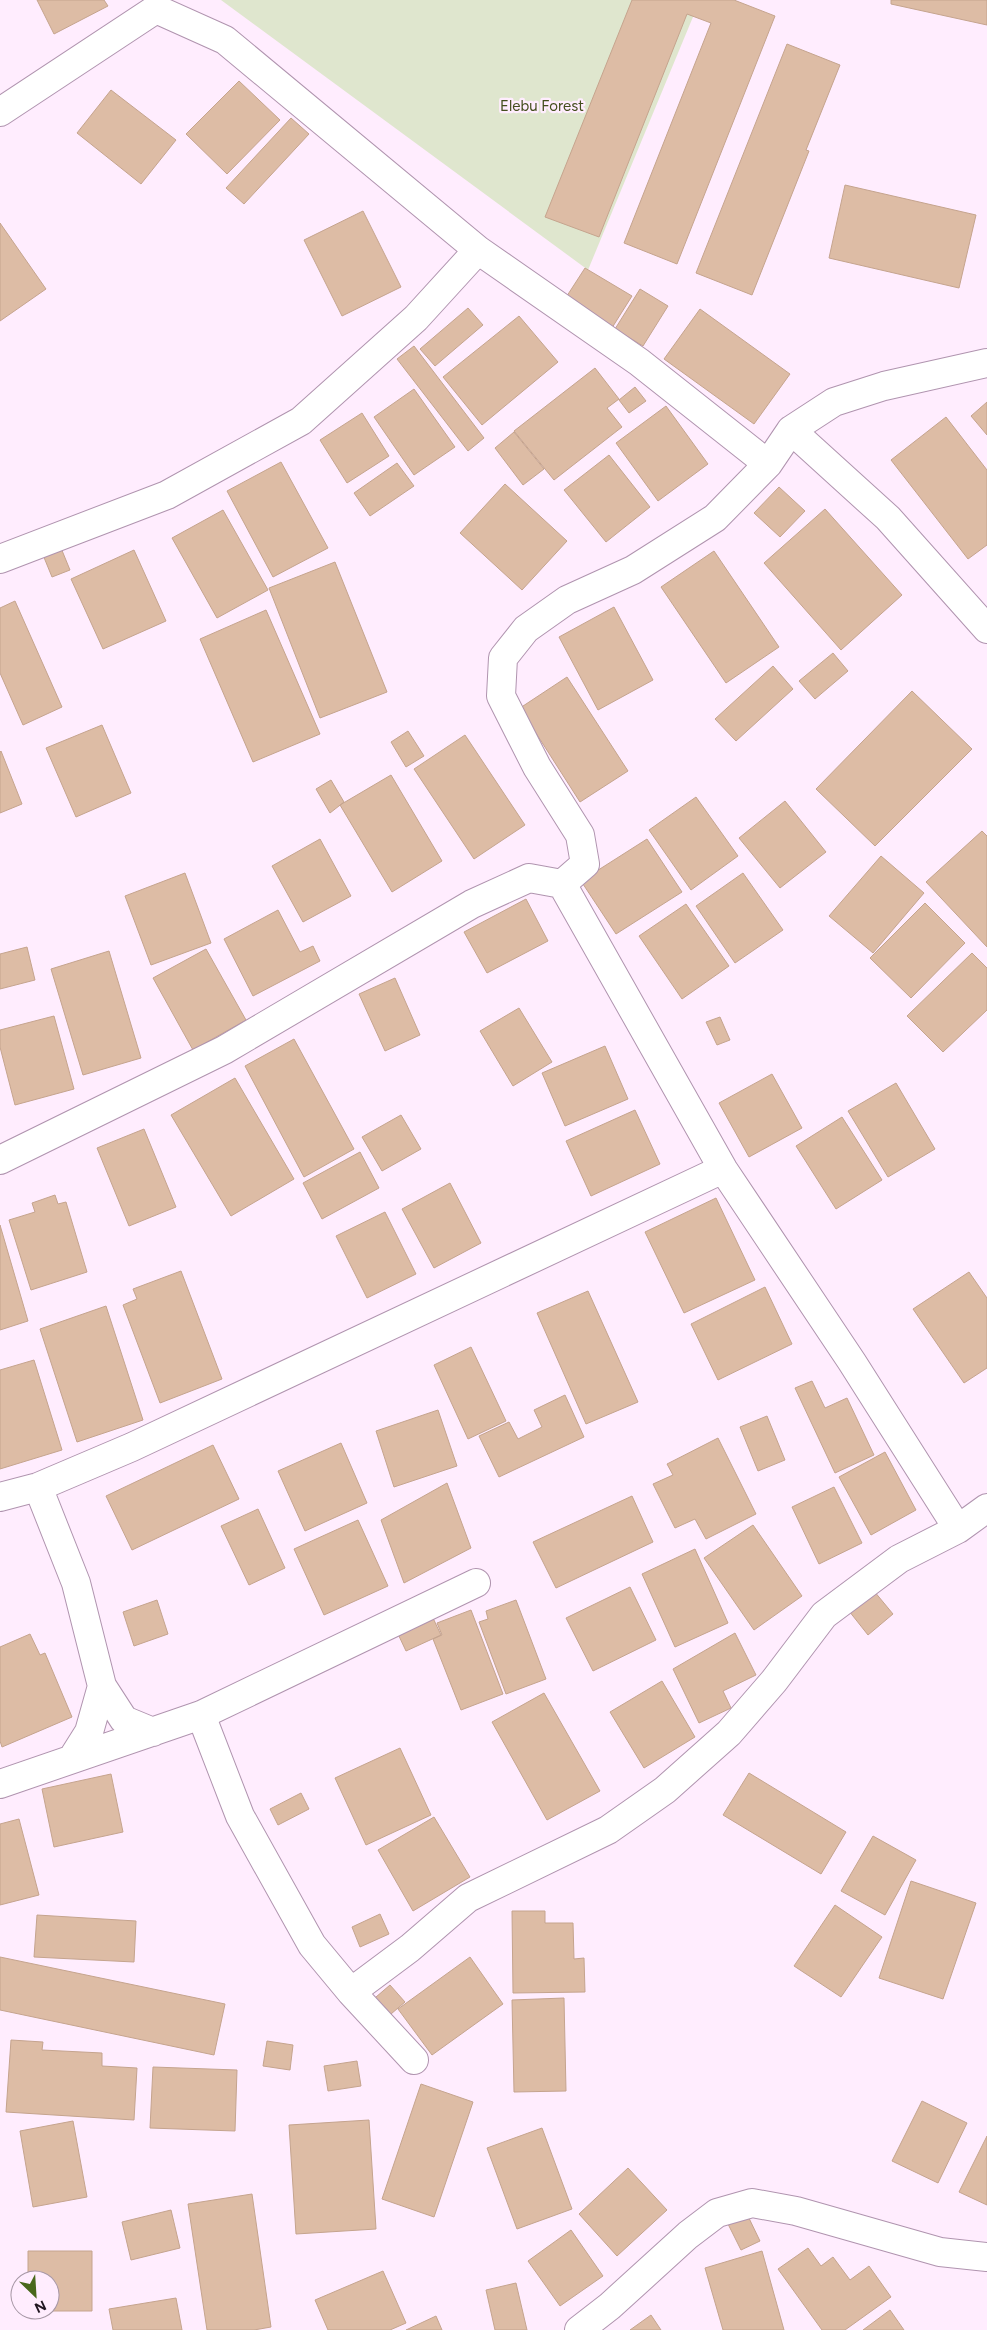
<svg xmlns="http://www.w3.org/2000/svg" width="987" height="2330" viewBox="0 0 987 2330" font-family="Figtree,sans-serif">
  <style>
    .green { fill: #dfe6ce }
    .building { fill: #ddbca5; stroke: #c5a48e }
    .lines { fill: none; stroke-linecap: round; stroke-linejoin: round }
    .minor-casing { stroke: #b094af; stroke-width: 30 }
    .minor { stroke: #fff; stroke-width: 28 }
    .labels { text-anchor: middle; stroke-width: 4.5; stroke-linejoin: round; paint-order: stroke }
    .park-label { font-size: 15px; fill: #444e1d; stroke: #ffedfe }
  </style>
  <rect width="100%" height="100%" fill="#ffedfe"/>
  <path class="green" d="M221,0H700L588,270Z"/>
  <path class="building" d="M37,0H104L108,6L54,34Z
    M632,0H734L775,16L677,264L624,243L711,23L687,14L599,237L545,217Z
    M891,0H987V25L891,4Z
    M787,44L840,65L806,150L809,151L752,295L696,273Z
    M239,81L280,120L227,174L186,134Z
    M111,90L176,140L141,184L77,133Z
    M291,118L309,134L244,204L226,188Z
    M845,185L976,215L959,288L829,258Z
    M363,211L401,287L342,316L304,240Z
    M0,223L46,289L0,321Z
    M585,268L632,296L610,331L563,302Z
    M640,289L668,306L643,346L615,329Z
    M468,308L483,325L435,366L420,349Z
    M700,309L790,374L754,424L664,359Z
    M519,316L558,362L482,425L443,377Z
    M414,346L484,438L468,451L397,359Z
    M595,368L619,399L607,408L622,427L554,480L514,431Z
    M635,387L646,401L629,413L619,400Z
    M414,389L455,447L414,475L374,417Z
    M987,402V435L971,416Z
    M666,406L708,464L658,501L616,443Z
    M362,413L389,456L347,483L320,440Z
    M946,417L987,470V545L968,559L891,460Z
    M514,432L544,469L523,485L495,448Z
    M609,455L650,507L606,542L564,490Z
    M281,462L328,548L273,577L227,491Z
    M397,463L414,486L370,516L354,493Z
    M505,484L567,541L522,590L460,533Z
    M779,487L805,511L780,537L754,513Z
    M825,509L902,595L841,650L764,563Z
    M223,510L268,590L217,618L172,538Z
    M61,548L70,570L52,577L43,555Z
    M134,550L166,621L103,649L71,579Z
    M714,551L779,647L726,683L661,587Z
    M335,562L387,692L320,718L269,588Z
    M15,601L62,707L23,725L0,673V608Z
    M614,607L653,680L598,710L559,637Z
    M266,610L320,734L253,762L200,639Z
    M833,653L848,671L815,699L799,681Z
    M773,666L793,689L736,741L715,719Z
    M567,677L628,771L580,802L520,708Z
    M912,691L972,749L875,846L816,789Z
    M102,725L131,793L76,817L46,748Z
    M408,731L424,756L406,767L391,742Z
    M465,735L525,825L474,859L414,769Z
    M1,751L22,804L0,813V752Z
    M391,775L442,861L392,892L340,805Z
    M331,780L344,802L330,813L316,789Z
    M696,797L738,856L691,890L649,830Z
    M785,801L826,852L780,888L739,838Z
    M982,831L987,836V947L926,882Z
    M320,839L351,896L303,922L272,866Z
    M647,839L682,892L616,934L581,881Z
    M881,856L924,893L873,953L829,916Z
    M185,873L211,943L151,965L125,896Z
    M743,873L783,930L735,963L696,906Z
    M526,899L548,941L487,973L464,932Z
    M925,903L965,943L911,998L870,958Z
    M686,904L729,966L682,999L639,936Z
    M278,910L300,952L313,946L320,961L253,996L224,939Z
    M27,947L35,980L0,989V954Z
    M206,949L246,1020L193,1050L153,978Z
    M109,951L141,1058L83,1075L51,969Z
    M972,953L987,968V1010L943,1052L907,1016Z
    M395,978L420,1035L385,1051L359,994Z
    M519,1008L552,1062L513,1086L480,1031Z
    M54,1016L74,1089L15,1105L0,1047V1030Z
    M720,1017L730,1040L717,1045L706,1022Z
    M294,1039L354,1149L304,1177L245,1066Z
    M605,1046L628,1099L565,1126L542,1073Z
    M772,1074L802,1128L749,1157L719,1103Z
    M235,1078L294,1179L231,1216L171,1115Z
    M896,1083L935,1149L888,1177L848,1111Z
    M635,1110L660,1164L591,1196L566,1141Z
    M401,1115L421,1149L382,1171L362,1137Z
    M842,1117L882,1180L836,1209L796,1146Z
    M144,1129L176,1207L129,1226L97,1148Z
    M360,1152L379,1188L322,1219L303,1183Z
    M450,1183L481,1243L434,1268L402,1209Z
    M55,1195L58,1204L66,1202L87,1272L31,1290L9,1220L35,1212L32,1203Z
    M716,1198L755,1280L684,1313L645,1232Z
    M385,1212L416,1274L367,1298L336,1236Z
    M0,1225L28,1321L0,1330Z
    M181,1271L222,1379L160,1403L123,1305L137,1299L133,1289Z
    M969,1272L987,1298V1368L964,1383L913,1309Z
    M765,1287L792,1344L718,1380L691,1324Z
    M588,1291L638,1402L586,1424L537,1313Z
    M106,1306L143,1420L77,1442L40,1329Z
    M471,1347L506,1421L468,1439L434,1365Z
    M34,1360L62,1450L0,1469V1370Z
    M812,1381L825,1408L847,1398L874,1455L835,1473L795,1388Z
    M565,1395L584,1437L499,1477L479,1436L509,1422L518,1439L542,1427L534,1410Z
    M438,1410L457,1466L394,1487L376,1431Z
    M767,1416L785,1460L758,1471L740,1427Z
    M718,1438L756,1514L706,1539L695,1519L675,1528L653,1484L673,1475L667,1464Z
    M341,1443L367,1503L305,1531L278,1471Z
    M213,1445L239,1499L132,1550L106,1496Z
    M885,1452L916,1510L871,1535L839,1477Z
    M447,1483L471,1548L404,1583L381,1520Z
    M834,1487L862,1543L819,1564L792,1507Z
    M632,1496L653,1542L556,1588L533,1542Z
    M258,1509L285,1568L249,1585L221,1526Z
    M358,1520L388,1586L324,1615L294,1549Z
    M753,1525L802,1596L754,1630L704,1558Z
    M695,1549L728,1623L675,1647L642,1574Z
    M630,1587L656,1640L593,1671L566,1618Z
    M874,1591L893,1614L868,1635L849,1611Z
    M157,1600L168,1634L134,1646L123,1612Z
    M516,1600L546,1679L506,1694L479,1622L488,1619L486,1611Z
    M471,1610L503,1694L461,1710L433,1639L442,1635L437,1623Z
    M433,1618L441,1635L406,1651L398,1634Z
    M735,1633L756,1675L723,1691L731,1708L699,1723L673,1669Z
    M30,1634L40,1655L45,1653L72,1717L2,1747L0,1741V1647Z
    M662,1681L695,1737L644,1768L610,1712Z
    M544,1693L600,1791L547,1820L492,1722Z
    M400,1748L431,1815L366,1845L335,1778Z
    M749,1773L846,1832L821,1874L723,1815Z
    M111,1774L123,1832L54,1847L42,1789Z
    M301,1793L309,1809L278,1825L270,1809Z
    M434,1817L470,1877L413,1911L378,1850Z
    M19,1819L39,1895L0,1905V1824Z
    M873,1836L916,1860L885,1915L841,1891Z
    M911,1881L976,1903L943,1999L879,1978Z
    M835,1905L882,1937L841,1997L794,1966Z
    M512,1911H545V1923H573L574,1959L584,1958L585,1992L513,1993Z
    M380,1914L389,1934L360,1947L352,1927Z
    M37,1915L136,1921L134,1962L34,1957Z
    M0,1957L225,2004L214,2055L0,2010Z
    M470,1957L503,2004L432,2055L398,2009Z
    M390,1985L405,2002L384,2020L369,2003Z
    M564,1998L566,2091L514,2092L512,2000Z
    M11,2040L43,2042L42,2050L102,2053V2066L137,2068L134,2120L6,2112Z
    M267,2041L293,2045L290,2070L263,2066Z
    M357,2061L361,2086L328,2091L324,2066Z
    M153,2067L237,2070L235,2131L150,2128Z
    M421,2084L473,2102L434,2217L382,2199Z
    M922,2101L967,2123L938,2183L892,2161Z
    M369,2120L376,2229L296,2234L289,2125Z
    M73,2121L87,2197L33,2207L20,2131Z
    M542,2128L572,2209L517,2229L487,2148Z
    M987,2136V2205L959,2192Z
    M628,2168L667,2210L617,2256L579,2214Z
    M252,2194L271,2327L254,2330H207L188,2204Z
    M171,2210L180,2248L131,2260L122,2222Z
    M746,2212L760,2241L741,2250L727,2222Z
    M571,2230L603,2276L560,2306L528,2261Z
    M808,2248L821,2266L833,2257L850,2280L869,2266L891,2297L845,2330H822L778,2269Z
    M28,2251H92V2311H28L50,2310V2280H28Z
    M762,2251L784,2330H723L705,2268Z
    M383,2271L406,2323L390,2330H328L315,2300Z
    M516,2283L527,2330H495L486,2290Z
    M176,2298L182,2330H113L109,2309Z
    M890,2310L904,2330H863Z
    M651,2315L661,2330H630Z
    M436,2316L442,2330H406Z"/>
  <g class="lines">
    <g class="minor-casing">
      <path id="minor" d="M0,112L156,9L225,40L478,250L639,362L768,464
        M791,430L888,518L987,629
        M0,559L167,495L301,421L416,318L478,250
        M562,884L585,864L580,835L537,767L501,696L503,658L526,629L567,600L633,570L715,518L768,464L791,430L834,402L884,386L987,363
        M0,1160L224,1050L472,904L529,878L562,884L723,1169L852,1362L958,1529
        M38,1487L76,1583L102,1686L124,1720L153,1732
        M0,1497L38,1487L132,1447L723,1169
        M201,1715L240,1816L312,1945L351,1992L414,2060
        M72,1759L89,1732L102,1686
        M0,1784L201,1715L476,1583
        M351,1992L410,1948L468,1898L608,1830L665,1790L729,1733L774,1681L824,1615L899,1559L958,1529L987,1508
        M579,2330L610,2306L688,2235L717,2213L752,2203L796,2211L940,2252L987,2257"/>
    </g>
    <use href="#minor" class="minor"/>
  </g>
  <g class="labels">
    <g class="park-label">
      <text x="542" y="111">Elebu Forest</text>
    </g>
  </g>
  <g transform="translate(35 2295) rotate(155)"><circle r="24" fill="#ffedfe" stroke="#a697a5"/>
  <path d="M0-4L9 19L0 12L-9 19Z" fill="#49681c"/>
  <text y="-8" font-size="14" font-weight="bold" text-anchor="middle" fill="#201620">N</text>
  </g>
</svg>
